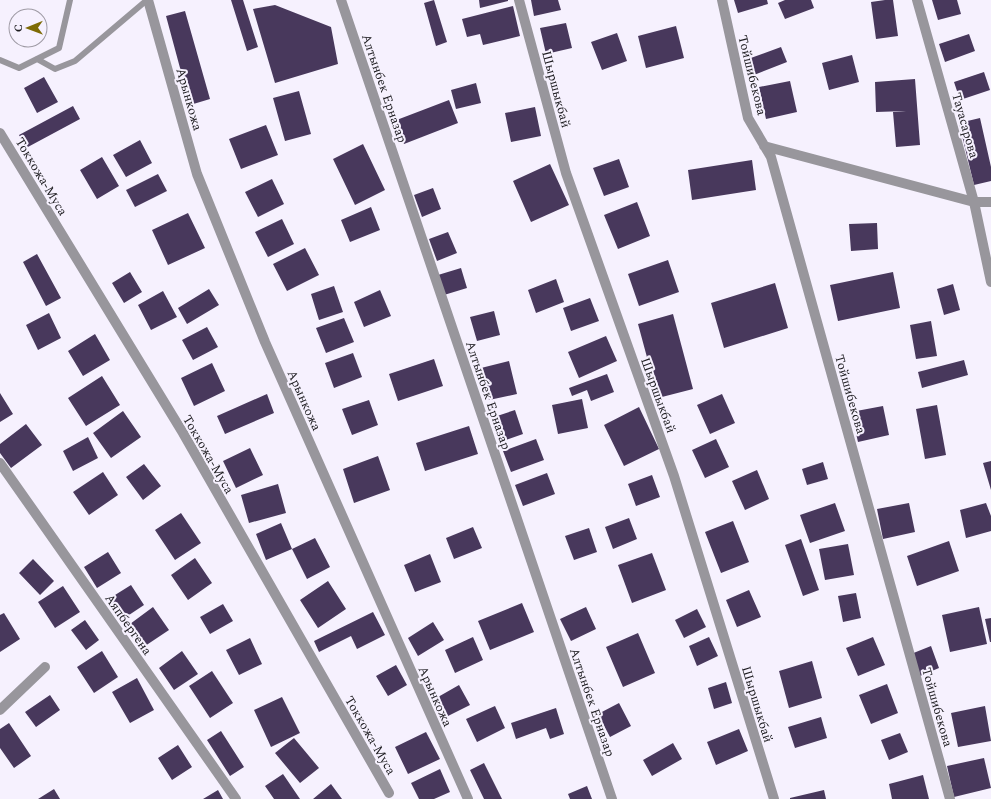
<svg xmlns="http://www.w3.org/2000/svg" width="991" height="799" viewBox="0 0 991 799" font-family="Spectral,serif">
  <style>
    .building { fill: #48385c }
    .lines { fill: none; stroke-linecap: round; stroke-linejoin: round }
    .service { stroke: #98969c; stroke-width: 6 }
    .minor { stroke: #98969c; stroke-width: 10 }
    .labels { text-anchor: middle; stroke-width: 4; stroke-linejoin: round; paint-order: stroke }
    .street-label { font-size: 13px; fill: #1c1b1f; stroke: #f6f1fe }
  </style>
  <rect width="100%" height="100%" fill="#f6f1fe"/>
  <path class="building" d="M231,0H243L258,47L247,51Z
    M434,0L447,42L436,46L424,3Z
    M479,0H508V1L480,8Z
    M531,0H558L561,10L534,16Z
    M734,0H767L768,4L738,13Z
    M785,0H811L814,8L785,19L778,3Z
    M885,0H893L898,36L876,39L871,2Z
    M932,0H957L961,14L938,20Z
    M275,5L331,27L338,64L275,83L253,9Z
    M513,6L520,36L483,45L480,34L467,37L462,19Z
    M185,11L210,99L190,105L166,16Z
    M566,23L572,48L546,54L540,28Z
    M676,26L684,58L646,68L638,36Z
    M617,33L627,61L602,70L591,42Z
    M969,34L975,51L945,62L939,44Z
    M781,47L787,62L754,75L748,59Z
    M852,55L859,82L829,90L822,63Z
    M984,72L990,90L960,100L954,82Z
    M44,77L58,102L37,113L24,88Z
    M915,79L920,145L896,147L893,112L906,111L876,112L875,82Z
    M790,81L797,112L766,119L759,87Z
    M476,83L481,103L456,109L451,90Z
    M299,91L311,134L285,141L273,98Z
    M449,100L458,123L404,144L394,121Z
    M73,106L80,119L26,148L19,135Z
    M535,107L541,136L511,142L505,113Z
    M980,118L991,167V181L974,185L959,123Z
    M266,125L278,155L241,169L229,139Z
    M140,140L152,163L126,177L113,155Z
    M363,144L385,190L355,205L333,159Z
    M102,157L119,186L97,199L80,170Z
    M619,159L629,187L604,196L593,168Z
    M752,160L756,190L692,200L688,170Z
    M550,164L569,205L531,222L513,181Z
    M158,174L167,191L135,207L126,190Z
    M272,179L284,204L258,217L245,192Z
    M433,188L441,209L422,217L414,195Z
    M637,202L650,236L618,249L604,215Z
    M371,207L380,230L350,242L341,220Z
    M188,213L205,248L168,265L152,230Z
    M282,219L294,244L268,257L255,232Z
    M877,223L878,249L851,251L849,224Z
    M448,232L457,253L437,261L429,239Z
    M305,248L319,275L287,291L273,264Z
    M37,254L61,298L46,306L23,262Z
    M668,260L679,292L639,306L628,274Z
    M461,268L467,288L444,295L438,275Z
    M130,272L142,292L124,303L112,283Z
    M893,272L900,308L838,321L830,285Z
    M556,279L564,302L536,313L528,290Z
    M775,283L788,328L724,348L711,303Z
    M953,284L960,310L944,315L937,289Z
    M334,286L343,312L319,320L311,294Z
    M209,289L219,305L187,324L178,308Z
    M380,290L391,316L364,327L354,302Z
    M163,291L177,317L151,330L138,305Z
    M590,298L599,321L571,331L563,308Z
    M494,311L500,335L477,341L470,317Z
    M49,313L61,338L38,350L26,325Z
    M673,314L693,389L658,398L638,324Z
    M344,318L354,342L326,353L316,328Z
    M931,321L937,356L916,359L910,325Z
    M207,327L218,347L193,360L182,340Z
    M95,334L110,360L83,376L68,351Z
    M606,336L617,361L579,378L568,352Z
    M353,353L362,377L334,388L325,363Z
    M434,359L443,386L398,401L389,374Z
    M964,360L968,375L922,388L918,372Z
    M509,361L517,394L489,400L481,368Z
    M212,363L225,391L194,406L181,378Z
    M607,374L614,392L591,401L587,390L572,396L569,388Z
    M102,376L120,405L86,426L68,398Z
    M0,393L13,414L0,422Z
    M267,394L274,413L225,434L217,416Z
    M722,394L735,423L710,434L697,405Z
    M582,399L588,428L558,434L552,405Z
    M369,400L378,425L352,435L342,409Z
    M937,405L946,455L925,459L916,409Z
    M883,406L889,435L858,442L851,412Z
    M639,407L659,449L624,466L604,425Z
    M515,410L523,434L500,442L491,418Z
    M123,411L141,437L111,458L93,433Z
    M26,424L42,445L11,468L0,453V444Z
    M469,426L478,454L425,471L416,443Z
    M88,437L98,458L73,471L63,451Z
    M536,439L544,460L511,472L503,451Z
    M716,439L729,467L705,478L692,450Z
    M250,448L263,475L236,488L223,461Z
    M378,456L390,490L354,503L343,469Z
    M991,461V490L983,463Z
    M823,462L828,479L807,485L802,469Z
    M144,464L161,486L143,500L126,477Z
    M757,470L769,499L745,510L732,481Z
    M103,472L118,495L89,515L73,492Z
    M547,473L555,494L523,506L515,485Z
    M652,475L660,497L636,506L628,484Z
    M278,484L286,513L249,523L241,495Z
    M835,503L845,531L810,543L800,515Z
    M909,503L915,532L883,539L877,509Z
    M986,503L991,516V531L966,538L960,510Z
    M181,513L201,543L175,560L155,530Z
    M629,518L637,539L613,549L605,527Z
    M733,521L749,562L721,573L705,532Z
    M281,523L292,549L266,560L256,534Z
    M473,527L482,548L454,559L446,538Z
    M589,528L597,552L574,560L565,536Z
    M315,538L330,567L307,579L292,549Z
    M801,539L819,590L803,596L785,545Z
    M949,541L959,571L917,586L907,556Z
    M848,544L854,575L825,580L819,549Z
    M108,552L121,573L97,588L84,567Z
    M652,553L666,590L632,603L618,565Z
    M430,554L441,582L415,592L404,565Z
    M195,558L212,583L188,600L171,575Z
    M33,559L54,581L40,595L19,573Z
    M328,581L346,609L318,628L300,600Z
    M131,585L144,605L120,621L107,600Z
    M63,586L80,612L55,628L38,602Z
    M749,590L761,617L737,627L726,600Z
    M856,593L861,618L843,622L838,596Z
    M522,603L534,632L490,650L478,621Z
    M223,604L233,621L210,634L200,617Z
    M153,607L169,630L145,646L130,624Z
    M586,607L596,629L571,641L560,619Z
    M979,607L987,644L950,652L942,615Z
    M697,609L706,627L684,638L675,620Z
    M373,612L385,635L357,649L351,636L319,652L314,641Z
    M4,613L20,639L0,652V615Z
    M991,618V642H990L985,619Z
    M85,620L99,640L86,650L71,630Z
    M433,622L444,640L418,656L408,638Z
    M638,633L655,673L623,687L606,647Z
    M473,637L483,660L455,673L445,650Z
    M709,637L718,656L697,666L689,646Z
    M873,637L885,665L858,676L846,648Z
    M250,638L262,664L239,675L226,650Z
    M931,646L939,668L920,676L911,654Z
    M102,651L118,677L94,693L77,667Z
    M182,651L198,674L174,690L159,668Z
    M812,661L822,698L789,708L779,671Z
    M396,665L407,685L388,696L376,676Z
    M212,671L233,703L210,718L189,686Z
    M137,678L154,710L130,723L112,692Z
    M726,682L732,703L714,709L708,688Z
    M887,684L898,713L871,724L859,695Z
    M459,685L470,705L448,716L438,697Z
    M50,695L60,710L36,727L25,712Z
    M282,697L300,733L271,747L254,710Z
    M619,703L631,726L610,737L598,714Z
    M495,706L505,728L477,742L466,719Z
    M985,706L991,741L958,747L951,713Z
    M556,708L564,734L550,739L546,728L516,739L511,723Z
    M821,717L827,738L795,748L788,727Z
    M9,723L31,756L14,768L0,748V729Z
    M739,729L748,751L716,765L707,742Z
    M221,731L244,767L230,776L207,740Z
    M426,732L440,759L408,774L395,747Z
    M900,733L908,752L889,760L881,740Z
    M294,738L319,768L300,783L275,753Z
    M673,743L682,759L652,776L643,760Z
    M178,745L192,767L172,780L158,758Z
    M984,758L991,788L954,797L947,766Z
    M484,763L502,799H484L470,770Z
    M440,769L450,792L434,799H419L411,783Z
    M283,774L300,799H274L265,786Z
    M923,775L929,799H892L889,784Z
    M331,784L342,799H313Z
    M587,786L592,799H570L568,794Z
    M54,789L60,799H38Z
    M218,790L223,799H203Z
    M824,790L826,799H790V798Z"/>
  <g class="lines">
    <path class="service" d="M37,59L55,69L75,61L147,0
      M0,60L19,68L59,48L70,0"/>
    <path class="minor" d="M148,0L197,174L265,342L468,799
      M341,0L612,799
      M519,0L566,173L674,476L774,799
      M722,0L748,118L771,157L950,799
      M917,0L974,202L991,282
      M0,133L183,433L389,793
      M764,146L974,202H991
      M0,463L236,799
      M0,710L45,667"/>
  </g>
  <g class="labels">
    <g class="street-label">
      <text transform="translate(753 75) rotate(76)" y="5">Тойшибекова</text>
      <text transform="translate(385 88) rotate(71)" y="5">Алтынбек Ерназар</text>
      <text transform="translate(557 89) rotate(75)" y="5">Шыршыкбай</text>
      <text transform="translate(190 99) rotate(74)" y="5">Арынкожа</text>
      <text transform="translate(966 125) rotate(74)" y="5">Тауасарова</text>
      <text transform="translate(42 176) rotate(59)" y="5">Токкожа-Муса</text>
      <text transform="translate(851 394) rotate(74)" y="5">Тойшибекова</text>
      <text transform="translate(489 395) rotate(71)" y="5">Алтынбек Ерназар</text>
      <text transform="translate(659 395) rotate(70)" y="5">Шыршыкбай</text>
      <text transform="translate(305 400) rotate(66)" y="5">Арынкожа</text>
      <text transform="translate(209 454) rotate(60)" y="5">Токкожа-Муса</text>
      <text transform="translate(129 624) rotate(55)" y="5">Аяпбергена</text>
      <text transform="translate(436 696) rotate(66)" y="5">Арынкожа</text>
      <text transform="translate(593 702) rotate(71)" y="5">Алтынбек Ерназар</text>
      <text transform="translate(758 704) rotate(73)" y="5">Шыршыкбай</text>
      <text transform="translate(938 707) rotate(74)" y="5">Тойшибекова</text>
      <text transform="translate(371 735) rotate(60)" y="5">Токкожа-Муса</text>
    </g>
  </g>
  <g transform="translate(28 28) rotate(269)"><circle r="19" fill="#f6f1fe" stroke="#9f9ba5"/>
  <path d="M0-3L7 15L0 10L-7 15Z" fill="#7e6b05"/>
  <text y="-6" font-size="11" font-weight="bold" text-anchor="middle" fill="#1c1b1f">С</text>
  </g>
</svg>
